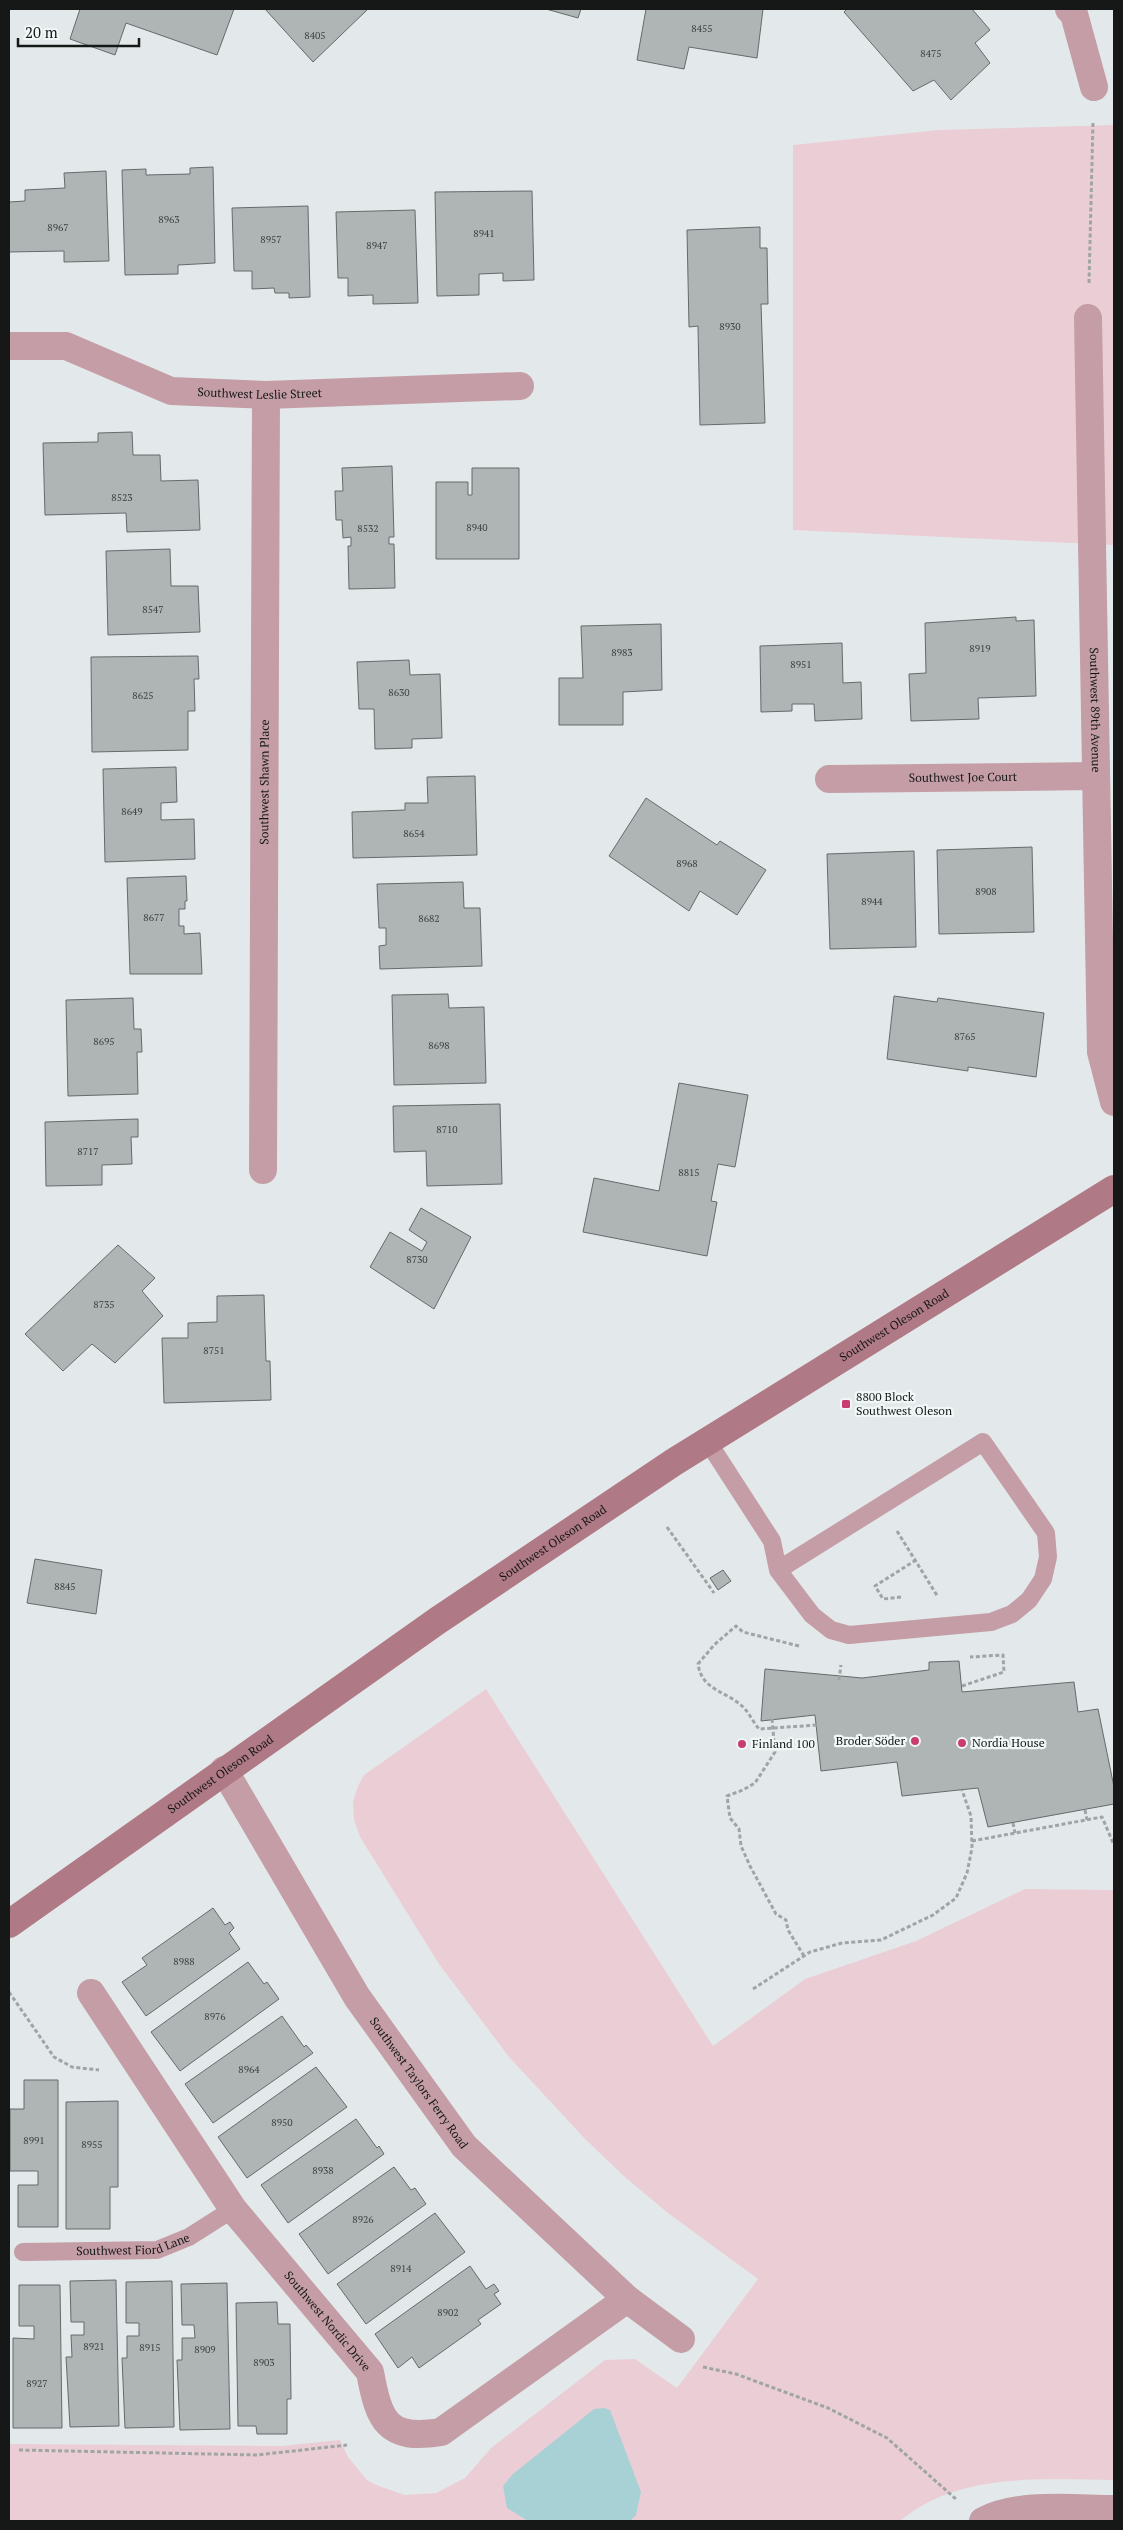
<svg xmlns="http://www.w3.org/2000/svg" width="1123" height="2530" viewBox="0 0 1123 2530" font-family="'PT Serif',serif">
  <style>
    .green { fill: #ebced5 }
    .water { fill: #a7d1d4 }
    .building { fill: #afb5b5; stroke: #656a6b }
    .lines { fill: none; stroke-linecap: round; stroke-linejoin: round }
    .path { stroke: #9fa4a4; stroke-width: 3; stroke-dasharray: 4 2.5; stroke-linecap: butt }
    .lane { stroke: #c49da6; stroke-width: 18 }
    .street { stroke: #c49da6; stroke-width: 28 }
    .secondary { stroke: #b07986; stroke-width: 28 }
    .poi-dot { fill: #c93d6f; stroke: #f0f7f7; stroke-width: 2 }
    .labels { text-anchor: middle; stroke-width: 4.5; stroke-linejoin: round; paint-order: stroke }
    .number-label { font-size: 10px; fill: #3c3f3f }
    .street-label { font-size: 12px; fill: #161818; stroke: #f0f7f7 }
    .poi-label { font-size: 12px; fill: #161818; stroke: #f0f7f7; text-anchor: start }
  </style>
  <rect width="100%" height="100%" fill="#e3e9ea"/>
  <path class="green" d="M1114,125V545L793,530V145L939,130Z
    M486,1689L713,2046L805,1979L916,1941L1025,1889L1114,1890V2480C1041,2480 960,2471 900,2521H9V2444L282,2446L340,2440L348,2457L367,2480L376,2485L405,2495L436,2493L465,2478L491,2448L605,2360L635,2359L677,2388L758,2279L668,2213L626,2178L586,2140L509,2057L439,1964L360,1837L354,1820L353,1801L359,1784L364,1775Z"/>
  <path class="water" d="M604,2408L610,2410L641,2492L636,2515L630,2521H528L507,2508L503,2486L513,2474L594,2409Z"/>
  <path class="building" d="M80,9H234L217,55L126,23L115,55L70,39Z
    M265,9H368L313,62Z
    M546,9H581L578,18Z
    M646,9H763L757,58L689,47L684,69L637,60Z
    M847,9H972L990,30L975,43L990,63L951,100L934,80L913,91L844,12Z
    M213,167L215,263L178,265V274L125,275L122,170L146,169V175L190,174V168Z
    M106,171L109,261L64,262V251L9,252V202L25,201V190L65,188L64,173Z
    M532,191L534,280L503,281V273L479,274V295L437,296L435,192Z
    M308,206L310,297L289,298V293H275L274,288L252,289V271H234L232,208Z
    M415,210L418,303L373,304V295L348,296V278H338L336,212Z
    M760,227V248H767L768,304H761L765,423L700,425L698,326L689,327L687,230Z
    M132,432L133,455H160L161,481L198,480L200,530L127,532L126,513L45,515L43,443L98,442V433Z
    M392,466L394,537H389V544H394L395,588L349,589L348,546H351V537L343,538L342,520H336L335,491H343L342,468Z
    M472,468H519V559H436V482H468V495H472Z
    M170,549L171,586H198L200,632L108,635L106,551Z
    M1016,617V621L1034,620L1036,696L978,698L979,719L911,721L909,674L926,673L925,623Z
    M661,624L662,690L623,692V725H559V678H583L581,626Z
    M842,643L843,683L861,682L862,719L815,721L814,704H792V711L761,712L760,646Z
    M198,656L199,679H194L195,711H188V750L92,752L91,657Z
    M409,660L410,675L440,674L442,738L412,739V748L375,749L374,709H359L357,662Z
    M176,767L177,802L161,803V820L194,819L195,859L105,862L103,769Z
    M475,776L477,855L353,858L352,812L405,810V803H428L427,777Z
    M646,798L717,845L720,841L766,870L737,915L700,891L689,911L609,856Z
    M1032,847L1034,932L939,934L937,850Z
    M914,851L916,947L830,949L827,854Z
    M186,876L187,901H185V909H179V926H184V934L200,933L202,974H130L127,878Z
    M463,882L464,908H480L482,966L380,969L379,946L386,945V928H379L377,884Z
    M448,994L449,1008L484,1007L486,1083L394,1085L392,995Z
    M894,996L937,1002L938,998L1044,1013L1036,1077L968,1067V1071L887,1059Z
    M133,998L134,1029H141L142,1052H137L138,1094L68,1096L66,1000Z
    M679,1083L748,1095L735,1167L718,1164L711,1201L717,1202L707,1256L583,1232L594,1178L659,1191Z
    M500,1104L502,1184L427,1186L426,1151L394,1152L393,1106Z
    M138,1119V1137H131L132,1164L102,1165V1185L46,1186L45,1122Z
    M421,1208L471,1237L434,1309L370,1267L390,1232L422,1251L427,1242L409,1230Z
    M118,1245L155,1278L142,1291L163,1316L115,1363L92,1344L63,1371L25,1334Z
    M264,1295L266,1361H270L271,1400L164,1403L162,1338H188V1323L217,1322V1296Z
    M35,1559L102,1570L96,1614L27,1603Z
    M723,1570L731,1581L718,1590L710,1578Z
    M959,1661L962,1692L1074,1682L1078,1712L1098,1709L1114,1787V1804L988,1827L978,1788L902,1796L897,1762L821,1771L815,1715L761,1721L765,1669L862,1678L929,1670V1662Z
    M213,1908L225,1925L230,1922L234,1928L229,1933L240,1949L146,2016L122,1982L147,1965L142,1958Z
    M248,1962L264,1984L267,1982L279,1999L180,2071L151,2032Z
    M282,2016L304,2047L306,2045L313,2053L213,2123L185,2084Z
    M316,2067L347,2107L247,2178L218,2137Z
    M24,2080H58V2227H18V2185H38V2171H10V2109H24Z
    M118,2101V2187H110V2229H66V2102Z
    M356,2119L377,2148L379,2146L384,2154L288,2223L261,2185Z
    M394,2167L411,2190L415,2188L426,2204L328,2274L299,2234Z
    M435,2213L465,2252L366,2324L337,2284Z
    M470,2266L486,2289L494,2284L499,2291L494,2294L501,2304L478,2320L481,2324L419,2368L412,2357L398,2368L375,2334Z
    M116,2280L119,2426L70,2427L66,2357H72L71,2335H84V2322H71L70,2281Z
    M172,2281L174,2427L125,2428L122,2358H127V2336H139V2323H126V2282Z
    M227,2283L230,2429L180,2430L177,2360H182V2338H195L194,2325H182L181,2284Z
    M19,2285H60L62,2428H13V2338L34,2339V2326H19Z
    M277,2302L278,2324H290L291,2399H287V2434H257L256,2426H238L236,2303Z"/>
  <g class="lines">
    <path class="path" d="M1089,283L1093,122
      M667,1527L714,1593
      M897,1531L938,1597
      M901,1597L883,1599L875,1586L916,1560
      M799,1646L743,1632L736,1626L714,1645L698,1664C702,1692 729,1691 745,1709C750,1715 754,1723 759,1729L817,1725
      M839,1680L841,1665
      M962,1686L1004,1672L1003,1655L970,1657
      M772,1719L775,1752L755,1783L743,1790L727,1796L730,1818L739,1829L741,1846L750,1866L776,1914L786,1920L788,1930L804,1956
      M1085,1810L1087,1820
      M1013,1823L1015,1833
      M972,1841L1102,1817L1114,1845
      M753,1989L810,1952L842,1943L881,1940L933,1915L956,1898L967,1873L972,1848L971,1816L962,1790
      M9,1992L54,2057L72,2067L99,2070
      M703,2367L736,2374L828,2408L887,2438L957,2500
      M19,2450L257,2455L347,2445"/>
    <g class="lane">
      <path d="M708,1442L772,1541L778,1570L812,1615L831,1630L849,1635L991,1622L1012,1614L1029,1600L1043,1579L1048,1557L1046,1533L983,1442L778,1570"/>
      <path id="s1" d="M23,2252L157,2250L189,2237L233,2209"/>
    </g>
    <g class="street">
      <path d="M1069,9L1074,14L1094,87"/>
      <path id="s2" d="M1088,318L1101,1052L1114,1102"/>
      <path id="s3" d="M9,346H66L171,391L266,395L520,386"/>
      <path id="s4" d="M829,779L1096,776"/>
      <path id="s5" d="M263,1170L266,395"/>
      <path id="s6" d="M224,1770L357,1997L464,2146L627,2299L681,2339"/>
      <path id="s7" d="M91,1993L233,2209L370,2372C379,2421 387,2441 441,2432L627,2299"/>
      <path d="M983,2521C1018,2502 1075,2509 1114,2509"/>
    </g>
    <path class="secondary" id="s8" d="M9,1924L437,1621L674,1462L1114,1189"/>
  </g>
  <g class="poi-dot">
    <rect x="841" y="1399" width="10" height="10" rx="2.5"/>
    <circle cx="915" cy="1741" r="5"/>
    <circle cx="962" cy="1743" r="5"/>
    <circle cx="742" cy="1744" r="5"/>
  </g>
  <g class="labels">
    <g class="number-label">
      <text x="702" y="32">8455</text>
      <text x="315" y="39">8405</text>
      <text x="931" y="57">8475</text>
      <text x="169" y="223">8963</text>
      <text x="58" y="231">8967</text>
      <text x="484" y="237">8941</text>
      <text x="271" y="243">8957</text>
      <text x="377" y="249">8947</text>
      <text x="730" y="330">8930</text>
      <text x="122" y="501">8523</text>
      <text x="477" y="531">8940</text>
      <text x="368" y="532">8532</text>
      <text x="153" y="613">8547</text>
      <text x="980" y="652">8919</text>
      <text x="622" y="656">8983</text>
      <text x="801" y="668">8951</text>
      <text x="399" y="696">8630</text>
      <text x="143" y="699">8625</text>
      <text x="132" y="815">8649</text>
      <text x="414" y="837">8654</text>
      <text x="687" y="867">8968</text>
      <text x="986" y="895">8908</text>
      <text x="872" y="905">8944</text>
      <text x="154" y="921">8677</text>
      <text x="429" y="922">8682</text>
      <text x="965" y="1040">8765</text>
      <text x="104" y="1045">8695</text>
      <text x="439" y="1049">8698</text>
      <text x="447" y="1133">8710</text>
      <text x="88" y="1155">8717</text>
      <text x="689" y="1176">8815</text>
      <text x="417" y="1263">8730</text>
      <text x="104" y="1308">8735</text>
      <text x="214" y="1354">8751</text>
      <text x="65" y="1590">8845</text>
      <text x="184" y="1965">8988</text>
      <text x="215" y="2020">8976</text>
      <text x="249" y="2073">8964</text>
      <text x="282" y="2126">8950</text>
      <text x="34" y="2144">8991</text>
      <text x="92" y="2148">8955</text>
      <text x="323" y="2174">8938</text>
      <text x="363" y="2223">8926</text>
      <text x="401" y="2272">8914</text>
      <text x="448" y="2316">8902</text>
      <text x="94" y="2350">8921</text>
      <text x="150" y="2351">8915</text>
      <text x="205" y="2353">8909</text>
      <text x="264" y="2366">8903</text>
      <text x="37" y="2387">8927</text>
    </g>
    <g class="street-label">
      <text dy="4" stroke="none"><textPath href="#s3" startOffset="260">Southwest Leslie Street</textPath></text>
      <text dy="4" stroke="none"><textPath href="#s2" startOffset="392">Southwest 89th Avenue</textPath></text>
      <text dy="4" stroke="none"><textPath href="#s4" startOffset="134">Southwest Joe Court</textPath></text>
      <text dy="4" stroke="none"><textPath href="#s5" startOffset="388">Southwest Shawn Place</textPath></text>
      <text dy="4" stroke="none"><textPath href="#s8" startOffset="1069">Southwest Oleson Road</textPath></text>
      <text dy="4" stroke="none"><textPath href="#s8" startOffset="664">Southwest Oleson Road</textPath></text>
      <text dy="4" stroke="none"><textPath href="#s8" startOffset="259">Southwest Oleson Road</textPath></text>
      <text dy="4" stroke="none"><textPath href="#s6" startOffset="369">Southwest Taylors Ferry Road</textPath></text>
      <text dy="4" stroke="none"><textPath href="#s1" startOffset="111">Southwest Fiord Lane</textPath></text>
      <text dy="4" stroke="none"><textPath href="#s7" startOffset="405">Southwest Nordic Drive</textPath></text>
    </g>
    <g class="poi-label">
      <text x="856" y="1401">8800 Block<tspan x="856" dy="14">Southwest Oleson</tspan></text>
      <text x="905" y="1745" text-anchor="end">Broder Söder</text>
      <text x="972" y="1747">Nordia House</text>
      <text x="752" y="1748">Finland 100</text>
    </g>
  </g>
  <rect width="1123" height="2530" fill="none" stroke="#161818" stroke-width="20"/>
  <path d="M18 38v8h121v-8" fill="none" stroke="#161818" stroke-width="2.5"/>
  <text x="25" y="38" font-size="15" fill="#161818" stroke="#f0f7f7" stroke-width="4" paint-order="stroke">20 m</text>
</svg>
